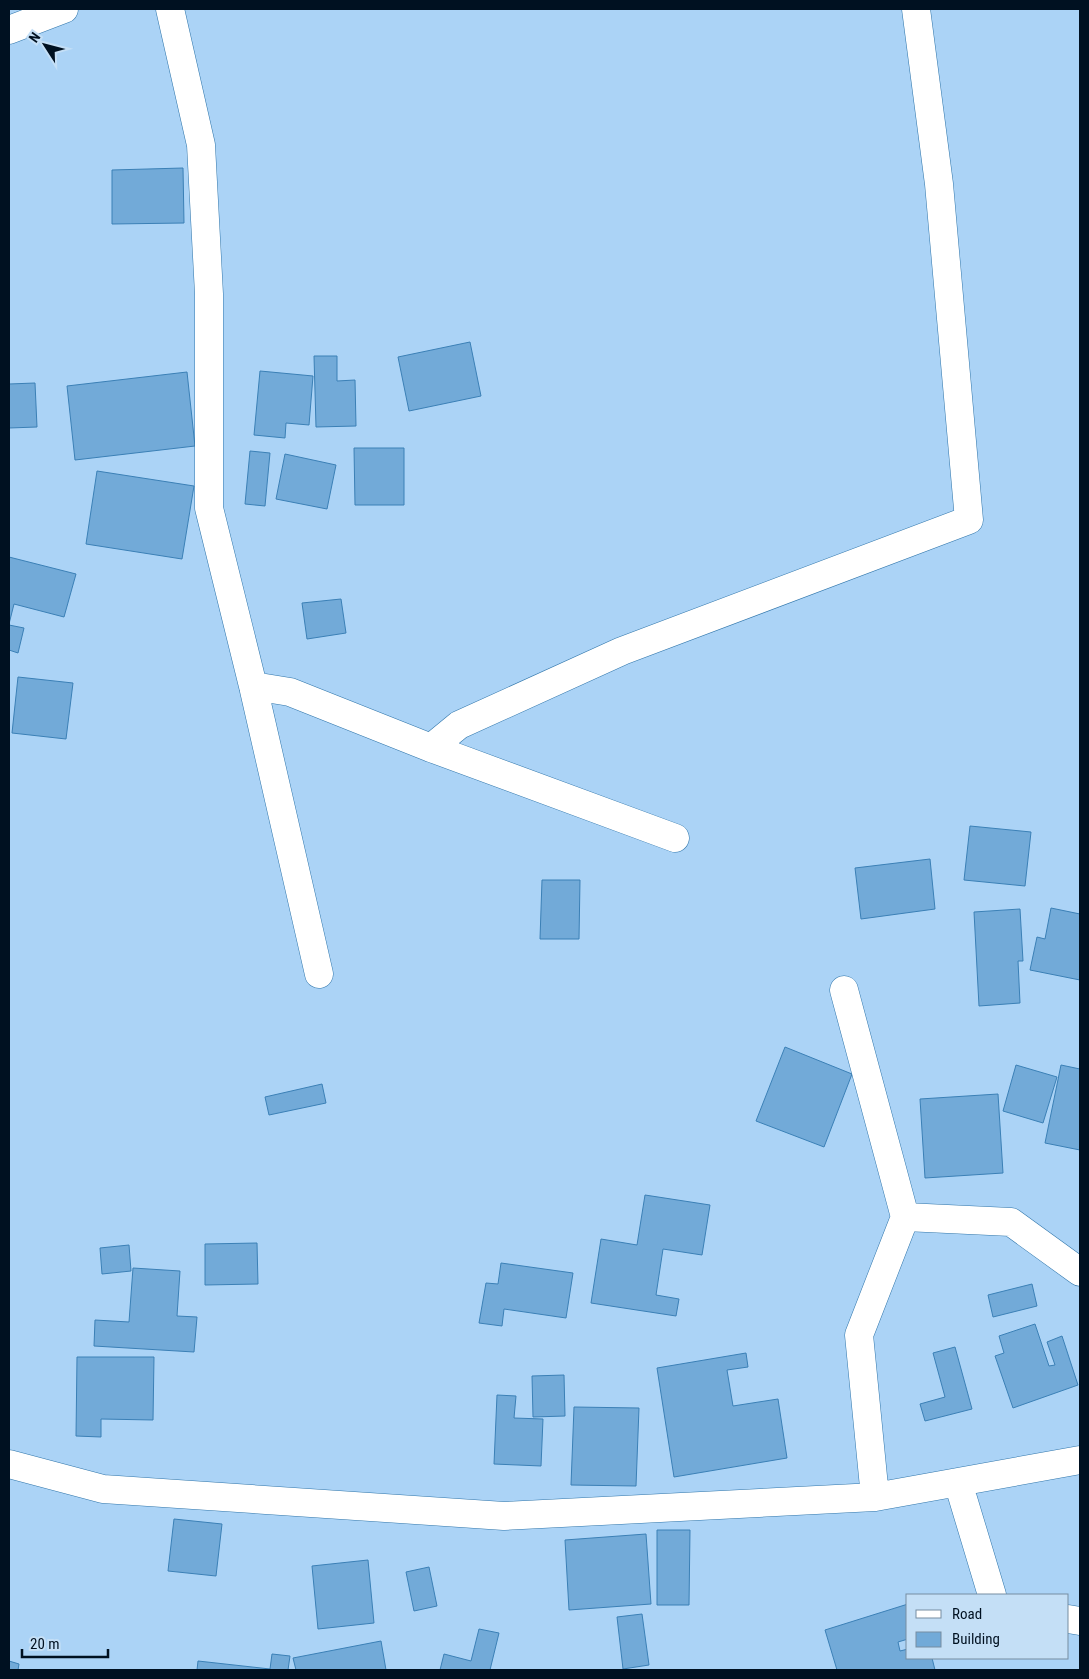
<svg xmlns="http://www.w3.org/2000/svg" width="1089" height="1679" viewBox="0 0 1089 1679" font-family="'Roboto Condensed',sans-serif">
  <style>
    .building { fill: #72aad8; stroke: #3b80b6 }
    .lines { fill: none; stroke-linecap: round; stroke-linejoin: round }
    .minor-casing { stroke: #3076ab; stroke-width: 29 }
    .minor { stroke: #fff; stroke-width: 28 }
  </style>
  <rect width="100%" height="100%" fill="#abd3f6"/>
  <path class="building" d="M183,168L184,223L112,224V170Z
    M470,342L481,396L409,411L398,357Z
    M314,356H337V381L355,380L356,426L316,427Z
    M260,371L313,376L309,425L286,423L285,438L254,435Z
    M187,372L195,446L75,460L67,386Z
    M35,383L37,427L9,428V384Z
    M354,448H404V505H355Z
    M250,451L270,453L265,506L245,504Z
    M285,454L336,465L327,509L276,499Z
    M97,471L194,486L182,559L86,544Z
    M9,557L76,574L64,617L14,604L9,624Z
    M341,599L346,633L307,639L302,603Z
    M9,625L24,628L18,653L9,650Z
    M18,677L73,683L66,739L12,733Z
    M970,826L1031,832L1025,886L964,880Z
    M930,859L935,909L861,919L855,868Z
    M542,880H580L579,939H540Z
    M1051,908L1080,914V980L1030,970L1037,937L1045,939Z
    M1020,909L1023,961H1018L1020,1003L979,1006L974,912Z
    M785,1047L852,1074L824,1147L756,1121Z
    M1016,1065L1057,1077L1043,1123L1003,1111Z
    M1061,1065L1080,1069V1150L1045,1143Z
    M322,1084L326,1103L269,1115L265,1097Z
    M998,1094L1003,1173L925,1178L920,1099Z
    M645,1195L710,1205L702,1255L663,1249L656,1295L679,1299L676,1316L591,1303L601,1239L637,1245Z
    M257,1243L258,1284L205,1285V1244Z
    M129,1245L131,1271L102,1274L100,1248Z
    M501,1263L573,1273L566,1318L504,1309L502,1326L479,1323L486,1283L498,1284Z
    M133,1268L180,1271L177,1316L197,1317L194,1352L94,1346L95,1320L129,1322Z
    M1032,1284L1037,1306L993,1317L988,1295Z
    M1035,1324L1049,1366L1055,1365L1047,1342L1062,1336L1078,1385L1013,1408L995,1356L1004,1353L999,1336Z
    M955,1347L972,1409L925,1421L920,1404L945,1397L933,1353Z
    M746,1353L748,1367L727,1370L733,1406L778,1399L787,1458L674,1477L657,1368Z
    M77,1357H154L153,1420L101,1419V1437L76,1436Z
    M564,1375L565,1416L533,1417L532,1376Z
    M497,1395L516,1396L514,1418L543,1419L541,1466L494,1464Z
    M574,1407L639,1408L636,1486L571,1485Z
    M174,1519L222,1524L216,1576L168,1571Z
    M657,1530H690L689,1605H657Z
    M646,1534L651,1604L569,1610L565,1540Z
    M368,1560L374,1623L318,1629L312,1566Z
    M429,1567L437,1606L414,1611L406,1572Z
    M908,1604V1639L898,1642L900,1651L908,1649V1658H932L935,1670H837L825,1630Z
    M642,1614L649,1665L623,1669L617,1617Z
    M479,1629L499,1633L490,1670H440L444,1654L471,1661Z
    M381,1641L386,1670H296L293,1658Z
    M272,1654L290,1656L288,1670H197L198,1661L270,1669Z
    M9,1661L19,1664L18,1670H9Z"/>
  <g class="lines">
    <g class="minor-casing">
      <path id="minor" d="M170,9L201,145L209,294V508L253,686L319,974
        M9,30L64,9
        M253,686L290,692L431,748L675,838
        M431,748L459,725L622,651L969,520L939,184L916,9
        M844,990L905,1217L859,1335L875,1497
        M905,1217L1011,1222L1080,1272
        M9,1464L103,1489L504,1516L875,1497L1080,1460
        M958,1482L992,1595
        M1068,1619L1080,1621"/>
    </g>
    <use href="#minor" class="minor"/>
  </g>
  <rect width="1089" height="1679" fill="none" stroke="#001121" stroke-width="20"/>
  <rect x="906" y="1594" width="162" height="65" fill="#c4dff6" stroke="#768da1"/>
  <rect x="916" y="1610" width="25" height="8" fill="#ffffff" stroke="#768da1"/>
  <text x="952" y="1619" font-size="15" fill="#001121">Road</text>
  <rect x="916" y="1632" width="25" height="15" fill="#72aad8" stroke="#768da1"/>
  <text x="952" y="1644" font-size="15" fill="#001121">Building</text>
  <g transform="translate(45 45) rotate(306)" stroke="#c4dff6" stroke-width="4" paint-order="stroke">
  <path d="M0-4L9 19L0 12L-9 19Z" fill="#001121"/>
  <text y="-8" font-size="14" font-weight="bold" text-anchor="middle" fill="#001121">N</text>
  </g>
  <path d="M22 1649v8h86v-8" fill="none" stroke="#001121" stroke-width="2.5"/>
  <text x="30" y="1649" font-size="15" fill="#001121" stroke="#c4dff6" stroke-width="4" paint-order="stroke">20 m</text>
</svg>
